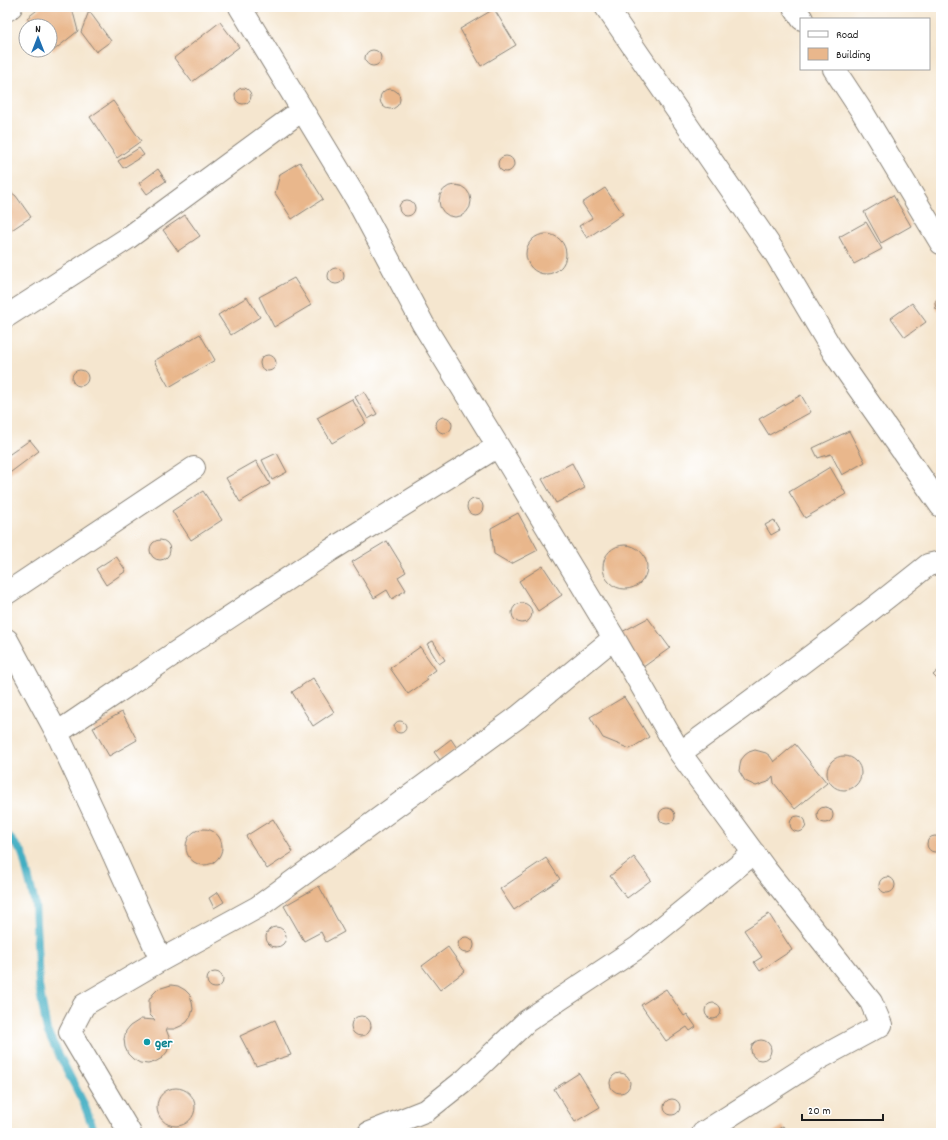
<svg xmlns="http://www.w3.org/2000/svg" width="948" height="1140" viewBox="0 0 948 1140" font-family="Dekko,sans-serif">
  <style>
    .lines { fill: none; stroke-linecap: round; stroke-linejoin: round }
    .stream { stroke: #43aec2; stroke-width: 8 }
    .building { fill: #e9b78c }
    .minor-casing { stroke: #888176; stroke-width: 24 }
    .minor { stroke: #fff; stroke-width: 22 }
    .culture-dot { fill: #0f9aa8; stroke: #fff; stroke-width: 1.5 }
    .labels { text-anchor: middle; stroke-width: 3.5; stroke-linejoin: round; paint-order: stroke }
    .culture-label { font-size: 14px; font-weight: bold; fill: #0d838f; stroke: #fff; text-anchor: start }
  </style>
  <rect width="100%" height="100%" fill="#fff"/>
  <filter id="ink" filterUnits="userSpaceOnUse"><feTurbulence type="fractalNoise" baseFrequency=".025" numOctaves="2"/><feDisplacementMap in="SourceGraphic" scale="8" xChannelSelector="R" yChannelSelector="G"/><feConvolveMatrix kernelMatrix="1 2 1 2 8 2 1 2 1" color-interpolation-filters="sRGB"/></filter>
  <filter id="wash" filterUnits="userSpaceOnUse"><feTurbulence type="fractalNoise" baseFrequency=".012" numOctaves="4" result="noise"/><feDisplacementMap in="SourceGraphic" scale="16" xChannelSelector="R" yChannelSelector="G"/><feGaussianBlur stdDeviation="0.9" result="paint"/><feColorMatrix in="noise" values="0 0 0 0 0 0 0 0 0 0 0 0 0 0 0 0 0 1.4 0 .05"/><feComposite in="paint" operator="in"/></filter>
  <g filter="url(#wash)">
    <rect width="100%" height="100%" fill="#f5e6cf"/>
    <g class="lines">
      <path class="stream" d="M7,835L22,852L35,904L39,986L47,1031L84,1104L95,1133"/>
    </g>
    <g id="blocks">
      <path class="building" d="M41,7H69L73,12L78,31L53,51L50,47V26H33L27,18Z
        M494,9L516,45L481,66L460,29Z
        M89,11L111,41L96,52L81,32Z
        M220,22L239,47L192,82L174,58Z
        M365 58a8 8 0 1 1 16 0a8 8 0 1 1-16 0Z
        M235 96a8 8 0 1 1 16 0a8 8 0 1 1-16 0Z
        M380 99a10 10 0 1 1 20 0a10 10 0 1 1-20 0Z
        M113,101L141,141L117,158L90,117Z
        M139,148L144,155L123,168L118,161Z
        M498 164a8 8 0 1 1 16 0a8 8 0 1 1-16 0Z
        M300,162L323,199L292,219L275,193L280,174Z
        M158,169L166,181L147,194L139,183Z
        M439 201a16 16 0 1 1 32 0a16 16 0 1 1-32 0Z
        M605,188L623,214L587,238L579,226L592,218L582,203Z
        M7,189L16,196L31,217L7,233Z
        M893,195L911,226L881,243L864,212Z
        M399 208a8 8 0 1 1 16 0a8 8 0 1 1-16 0Z
        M185,215L200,236L178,251L163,230Z
        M866,222L882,249L854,264L839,237Z
        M526 254a20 20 0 1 1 40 0a20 20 0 1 1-40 0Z
        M328 276a8 8 0 1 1 16 0a8 8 0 1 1-16 0Z
        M294,278L311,305L274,327L259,297Z
        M941,296V312L936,309L935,303L936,300Z
        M247,297L260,317L231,335L218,315Z
        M912,303L926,322L905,337L891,318Z
        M200,334L215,360L169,387L154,361Z
        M260 363a8 8 0 1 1 16 0a8 8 0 1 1-16 0Z
        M72 378a8 8 0 1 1 16 0a8 8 0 1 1-16 0Z
        M364,392L377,414L368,419L355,397Z
        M801,395L811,412L769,435L759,419Z
        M352,399L366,423L332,443L317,418Z
        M436 425a8 8 0 1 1 16 0a8 8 0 1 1-16 0Z
        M849,431L865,462L842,475L831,454L818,458L813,448Z
        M30,440L39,451L7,475V456Z
        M277,453L287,472L272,480L262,460Z
        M256,461L270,484L240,502L226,478Z
        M572,463L585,488L556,503L542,479Z
        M830,467L846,494L805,518L789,492Z
        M203,491L222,520L191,540L172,511Z
        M467 507a8 8 0 1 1 16 0a8 8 0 1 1-16 0Z
        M518,513L538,550L511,564L494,554L491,528Z
        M774,520L780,530L771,535L765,525Z
        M150 550a10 10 0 1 1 20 0a10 10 0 1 1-20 0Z
        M387,541L406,572L398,577L406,590L392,599L387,590L374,598L352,562Z
        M603 567a22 22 0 1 1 44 0a22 22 0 1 1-44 0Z
        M116,556L126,571L106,585L96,569Z
        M543,566L562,595L538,611L519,581Z
        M512 613a10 10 0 1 1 20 0a10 10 0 1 1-20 0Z
        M648,618L670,648L639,670L620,633Z
        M433,641L445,660L439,664L427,644Z
        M420,647L436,670L426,677L428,680L408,694L390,668Z
        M941,668V683L933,675Z
        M313,678L334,712L313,726L292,692Z
        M624,697L649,737L630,749L603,738L590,717Z
        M122,712L137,740L109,756L93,728Z
        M394 727a6 6 0 1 1 12 0a6 6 0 1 1-12 0Z
        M451,739L457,748L440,760L434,752Z
        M795,744L827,783L795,809L774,783L773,776L768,782L756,786L745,781L739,771L741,760L745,755L749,752L755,750L766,753L770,756L774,762Z
        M827 773a17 17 0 1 1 34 0a17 17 0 1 1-34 0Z
        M817 815a8 8 0 1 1 16 0a8 8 0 1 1-16 0Z
        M659 816a8 8 0 1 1 16 0a8 8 0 1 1-16 0Z
        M790 824a8 8 0 1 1 16 0a8 8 0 1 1-16 0Z
        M273,819L293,852L267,869L246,836Z
        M186 847a18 18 0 1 1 36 0a18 18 0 1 1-36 0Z
        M927 844a8 8 0 1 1 16 0a8 8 0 1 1-16 0Z
        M634,857L651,880L627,898L610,876Z
        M546,858L560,879L514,910L500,889Z
        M879 885a8 8 0 1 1 16 0a8 8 0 1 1-16 0Z
        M319,886L344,932L326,942L321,932L304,941L284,906Z
        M218,892L224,902L214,908L209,898Z
        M769,914L792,950L760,971L754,962L762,957L744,930Z
        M266 937a10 10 0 1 1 20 0a10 10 0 1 1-20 0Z
        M458 945a8 8 0 1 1 16 0a8 8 0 1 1-16 0Z
        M448,947L465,971L440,990L422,966Z
        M207 980a8 8 0 1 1 16 0a8 8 0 1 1-16 0Z
        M171,985L178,986L185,990L190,995L192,1002L193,1009L191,1016L187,1022L181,1026L174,1029H166L169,1037L170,1044L167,1052L162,1058L155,1062L148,1064L140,1063L133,1059L128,1054L125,1047L124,1039L126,1031L130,1026L141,1019L155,1020L150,1015L149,1008V1000L153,994L158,989Z
        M666,989L684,1016L687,1014L696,1027L690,1031L687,1027L666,1041L641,1005Z
        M705 1011a8 8 0 1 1 16 0a8 8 0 1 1-16 0Z
        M351 1026a10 10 0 1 1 20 0a10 10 0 1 1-20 0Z
        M275,1020L291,1055L256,1066L240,1036Z
        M751 1050a10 10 0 1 1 20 0a10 10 0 1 1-20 0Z
        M610 1083a10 10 0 1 1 20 0a10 10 0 1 1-20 0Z
        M579,1073L600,1107L575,1122L554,1089Z
        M157 1107a19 19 0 1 1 38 0a19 19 0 1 1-38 0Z
        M664 1107a8 8 0 1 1 16 0a8 8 0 1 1-16 0Z
        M783,1126L787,1133H772Z"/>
    </g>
  </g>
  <g filter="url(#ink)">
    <use href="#blocks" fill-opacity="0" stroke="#888176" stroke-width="1"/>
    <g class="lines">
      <g class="minor-casing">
        <path id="minor" d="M240,7L357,200L423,324L498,446
          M606,7L775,253L834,353L941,506
          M794,7L802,19
          M7,10L11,7
          M834,69L863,113L941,243
          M7,316L128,238L302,110
          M7,593L194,468
          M614,638L680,753L766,870L871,1002L881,1025L820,1058L703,1133
          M7,640L57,733L107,840L161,960L258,907L518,717L614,638L498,446L331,550L175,653L57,733
          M680,753C764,692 847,630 928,565L941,562
          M130,1133L70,1032L84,1005L161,960
          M369,1133L427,1110L466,1079L527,1021L637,948L754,853"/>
      </g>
      <use href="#minor" class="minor"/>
    </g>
  </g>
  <circle class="culture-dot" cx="147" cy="1042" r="4"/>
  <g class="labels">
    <g class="culture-label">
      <text x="155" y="1047">ger</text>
    </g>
  </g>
  <rect width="948" height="1140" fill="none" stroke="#fff" stroke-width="24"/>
  <rect x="800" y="18" width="130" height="52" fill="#ffffff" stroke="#a4a4a4"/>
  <rect x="808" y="31" width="20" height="6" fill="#ffffff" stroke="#a4a4a4"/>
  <text x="836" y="38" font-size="12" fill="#1c1c1c">Road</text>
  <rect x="808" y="48" width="20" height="12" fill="#e9b78c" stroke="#a4a4a4"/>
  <text x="836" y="58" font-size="12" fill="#1c1c1c">Building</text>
  <g transform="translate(38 38)"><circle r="19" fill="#ffffff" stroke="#a4a4a4"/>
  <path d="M0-3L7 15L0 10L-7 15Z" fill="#1f6fb2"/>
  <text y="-6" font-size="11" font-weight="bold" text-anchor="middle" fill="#1c1c1c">N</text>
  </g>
  <path d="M802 1114v6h81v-6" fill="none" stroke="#1c1c1c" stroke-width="2"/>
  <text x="808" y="1114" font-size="12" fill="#1c1c1c" stroke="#ffffff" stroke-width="3" paint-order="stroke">20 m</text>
</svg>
